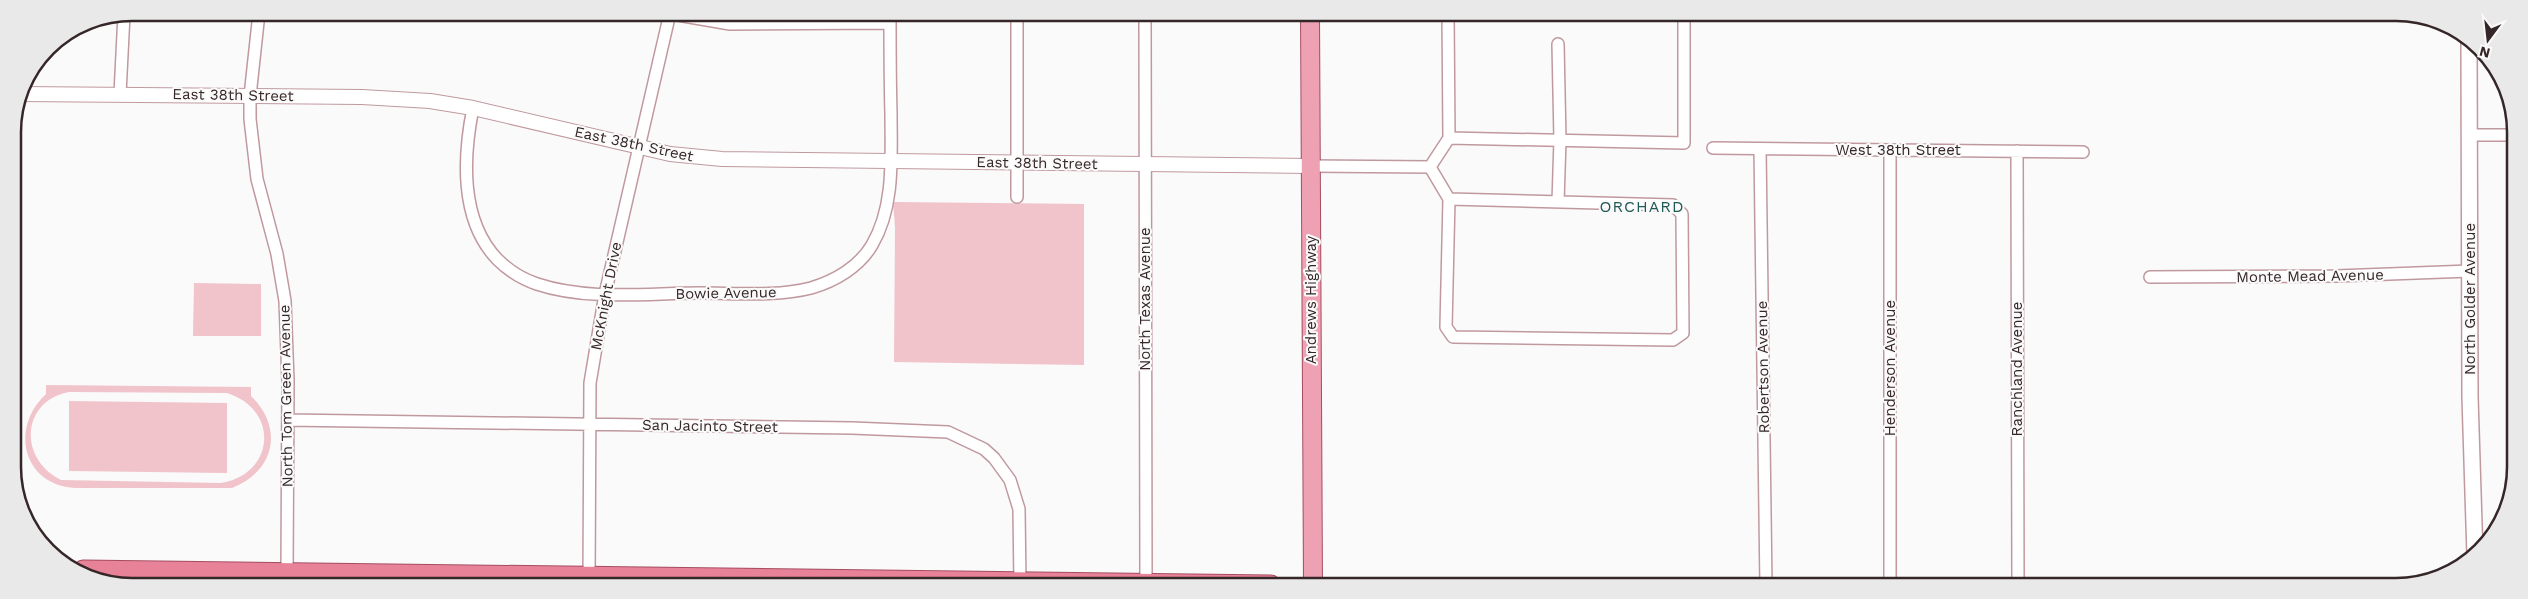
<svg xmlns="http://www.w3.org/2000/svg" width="2528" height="599" viewBox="0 0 2528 599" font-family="'Work Sans',sans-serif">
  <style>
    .green { fill: #f1c3ca; fill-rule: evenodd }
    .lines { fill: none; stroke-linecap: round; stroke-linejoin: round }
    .minor-casing { stroke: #c0999f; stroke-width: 14 }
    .tertiary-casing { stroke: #c0999f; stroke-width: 16 }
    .secondary-casing { stroke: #c0999f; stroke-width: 18 }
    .primary-casing { stroke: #a54d61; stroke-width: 20 }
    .trunk-casing { stroke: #a54d61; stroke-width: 21 }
    .minor { stroke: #fff; stroke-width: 11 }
    .tertiary { stroke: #fff; stroke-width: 14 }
    .secondary { stroke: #fff; stroke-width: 15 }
    .primary { stroke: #eea1b2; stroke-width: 18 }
    .trunk { stroke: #e88298; stroke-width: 19 }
    .labels { text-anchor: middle; stroke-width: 4; stroke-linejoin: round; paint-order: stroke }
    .street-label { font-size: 15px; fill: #352628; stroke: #fafafa }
    .neighbourhood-label { font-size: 16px; letter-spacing: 1px; fill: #205a56; stroke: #fafafa }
    .rim { fill: none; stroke: #352628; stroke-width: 2.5 }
  </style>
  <rect width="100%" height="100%" fill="#fafafa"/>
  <path class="green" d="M893,202L1084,204V365L894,362L895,227Z
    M194,283L261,284V336H193Z
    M46,385L251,387V396C284,428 275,471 232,488H76C23,486 9,428 46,394ZM69,392L227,393C280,410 275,474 221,483L61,480C18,459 21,401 69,392Z
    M69,401L227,403V473L69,471Z"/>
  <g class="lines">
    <g class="minor-casing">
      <path id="minor" d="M259,13L250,96V119L257,179L277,254L285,301L288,381L287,573
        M666,13L730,24L890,23
        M1145,14L1146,584
        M120,94L124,14
        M473,108C463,157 460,220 497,259C508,270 522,279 537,284C588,301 648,293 700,293C736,293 776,297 811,288C835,281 859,267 872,245C895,206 891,157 891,113C890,80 890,47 890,13
        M2469,135H2513
        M1449,138L1684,143V14
        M1713,148L2083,152
        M1760,149L1766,586
        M1890,150V586
        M2017,151L2018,586
        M1310,166L1430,167
        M1430,167L1449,199L1446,327L1453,337L1673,340L1683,333L1682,214L1673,205L1449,199
        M1430,167L1449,138L1448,14
        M1017,197V13
        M1558,202L1560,140L1558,44
        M2150,277L2336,276L2470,271
        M288,420L852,428L948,432L984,449L994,458L1010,480L1019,509L1020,585
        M589,583L590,383L605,294L670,13"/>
    </g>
    <g class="tertiary-casing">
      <path id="tertiary" d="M20,94L362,97L430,101L473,108L670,154L722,159L1310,166"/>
    </g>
    <g class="secondary-casing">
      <path id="secondary" d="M2469,42L2470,397L2475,556"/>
    </g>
    <g class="primary-casing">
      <path id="primary" d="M1310,14L1313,585"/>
    </g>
    <g class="trunk-casing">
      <path id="trunk" d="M83,570L1271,585"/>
    </g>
    <use href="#minor" class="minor"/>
    <use href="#tertiary" class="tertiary"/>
    <use href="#secondary" class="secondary"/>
    <use href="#primary" class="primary"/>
    <use href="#trunk" class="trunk"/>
  </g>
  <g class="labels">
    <g class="street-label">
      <text transform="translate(233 95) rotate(1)" y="5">East 38th Street</text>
      <text transform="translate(634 144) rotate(12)" y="5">East 38th Street</text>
      <text x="1898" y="155">West 38th Street</text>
      <text transform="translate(1037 163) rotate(1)" y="5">East 38th Street</text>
      <text transform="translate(2310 276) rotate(-1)" y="5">Monte Mead Avenue</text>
      <text transform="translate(726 293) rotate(-1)" y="5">Bowie Avenue</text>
      <text transform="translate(606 296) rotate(-79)" y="5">McKnight Drive</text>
      <text transform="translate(1145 299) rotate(-90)" y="5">North Texas Avenue</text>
      <text transform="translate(2470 299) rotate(-90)" y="5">North Golder Avenue</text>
      <text transform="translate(1311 300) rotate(-90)" y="5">Andrews Highway</text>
      <text transform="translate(1763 367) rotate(-91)" y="5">Robertson Avenue</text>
      <text transform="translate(1890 368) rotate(-90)" y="5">Henderson Avenue</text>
      <text transform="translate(2017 369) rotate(-90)" y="5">Ranchland Avenue</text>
      <text transform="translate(286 396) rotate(-91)" y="5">North Tom Green Avenue</text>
      <text transform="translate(710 426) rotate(1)" y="5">San Jacinto Street</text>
    </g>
    <g class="neighbourhood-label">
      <text x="1642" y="212">ORCHARD</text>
    </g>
  </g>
  <path d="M0 0H2528V599H0ZM132 21H2396A111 111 0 0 1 2507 132V467A111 111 0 0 1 2396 578H132A111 111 0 0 1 21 467V132A111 111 0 0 1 132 21Z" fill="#eae9e9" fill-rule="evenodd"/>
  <path class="rim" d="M132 21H2396A111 111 0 0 1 2507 132V467A111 111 0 0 1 2396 578H132A111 111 0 0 1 21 467V132A111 111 0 0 1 132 21Z"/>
  <g transform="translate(2488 40) rotate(195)" stroke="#fafafa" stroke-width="4" paint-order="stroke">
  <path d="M0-4L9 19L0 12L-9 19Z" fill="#352628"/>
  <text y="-8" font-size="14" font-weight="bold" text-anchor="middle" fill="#352628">N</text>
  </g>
</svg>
